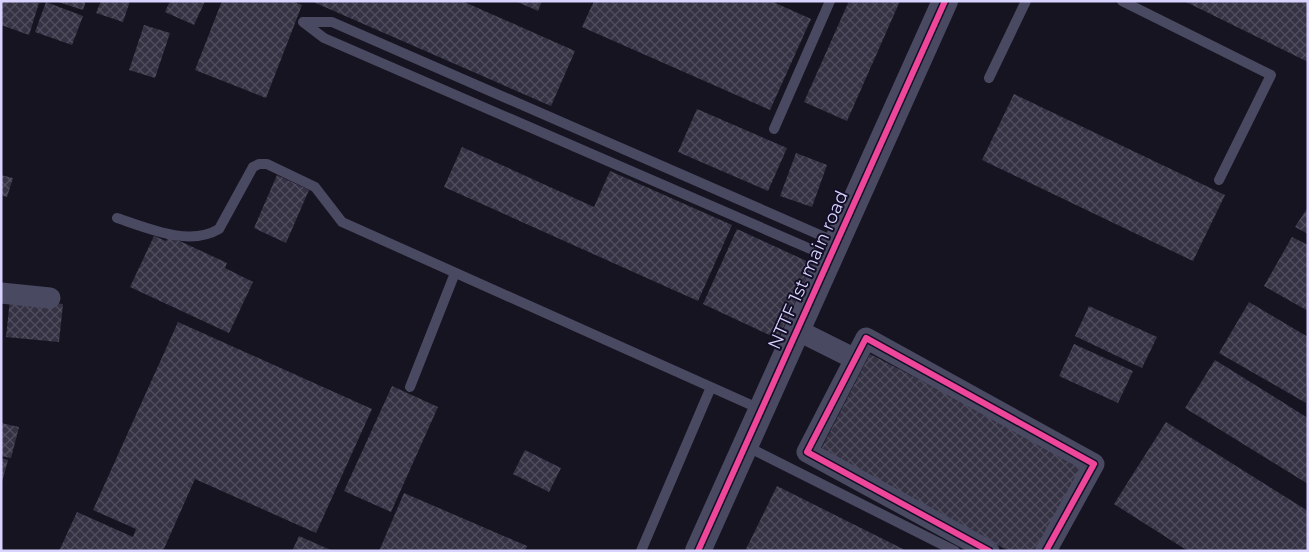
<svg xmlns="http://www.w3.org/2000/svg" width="1309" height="552" viewBox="0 0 1309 552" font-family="Montserrat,sans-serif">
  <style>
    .building { fill: url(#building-cross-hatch) }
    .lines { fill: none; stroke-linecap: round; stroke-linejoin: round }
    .service { stroke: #4a4962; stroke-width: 10 }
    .minor { stroke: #4a4962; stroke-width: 21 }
    .tertiary { stroke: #4a4962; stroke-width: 26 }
    .cycleway-casing { stroke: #130f26; stroke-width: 9 }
    .cycleway { stroke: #ed469a; stroke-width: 6 }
    .labels { text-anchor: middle; stroke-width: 4; stroke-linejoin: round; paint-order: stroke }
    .street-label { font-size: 18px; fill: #d9d4ff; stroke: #130f26 }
  </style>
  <defs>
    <pattern id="building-cross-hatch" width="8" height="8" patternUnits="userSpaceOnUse" patternTransform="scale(1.25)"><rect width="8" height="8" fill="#343243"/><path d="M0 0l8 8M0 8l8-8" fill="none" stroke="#514f5f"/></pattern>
  </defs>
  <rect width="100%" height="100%" fill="#161421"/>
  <path class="building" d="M1,1L39,3L29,35L1,25Z
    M55,1H86L83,10Z
    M101,1H130L123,22L96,13Z
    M170,1H205L194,25L165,12Z
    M222,1H292L302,5L266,98L195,70Z
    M311,1H462L575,51L551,106Z
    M515,1H542L538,11Z
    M594,1H771L811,19L770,110L582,27Z
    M849,1H900L847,121L804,102Z
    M1184,1H1308V62Z
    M46,2L83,16L72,45L35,32Z
    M144,25L170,33L155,78L129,70Z
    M1014,94L1225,195L1193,261L982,160Z
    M697,109L787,148L768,191L678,152Z
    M462,147L594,207L610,171L732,225L698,301L444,187Z
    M796,153L827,165L812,207L780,196Z
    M1,175L13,178L7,197L1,195Z
    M277,175L309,190L286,243L254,228Z
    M1308,207V234L1295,227Z
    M737,229L813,264L778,339L703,304Z
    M154,236L166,241L169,236L227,263L225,268L253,282L229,333L130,287Z
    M1292,237L1308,245V311L1264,286Z
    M10,299L63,304L59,342L6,337Z
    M1249,302L1308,337L1306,403L1219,353Z
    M1089,306L1157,337L1142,368L1075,336Z
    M178,322L372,409L316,533L195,479L163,551H59L77,512L133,537L136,529L93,510Z
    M1074,344L1133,371L1118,403L1059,376Z
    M870,354L1088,467L1041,551H1009L819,453Z
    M1215,360L1308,418V484L1185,408Z
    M392,386L438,407L391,512L344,491Z
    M1166,422L1308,511V551H1188L1114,504Z
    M1,423L19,427L11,458L1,456Z
    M525,450L561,468L549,492L513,474Z
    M1,458L8,460L2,482H1Z
    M777,486L907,551H745Z
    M404,493L527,546L525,551H379Z
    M299,536L333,551H292Z"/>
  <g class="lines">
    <path class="service" d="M1122,1L1271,75L1219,180
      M303,22H332L836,242
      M303,22L324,38L829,257
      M989,78L1026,1
      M774,129L830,1
      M117,218C148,228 189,247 219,229L253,167L259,164H267L315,187L342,222L760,409
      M410,387L455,273
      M746,446L955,551
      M641,551L711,387"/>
    <path class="minor" d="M1,293L50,298
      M797,330L855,359
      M989,551L807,452L866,338L1094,464L1046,551"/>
    <path class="tertiary" d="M698,551L945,1"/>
    <g class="cycleway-casing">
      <path id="cycleway" d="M698,551L945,1
        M989,551L807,452L866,338L1094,464L1046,551"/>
    </g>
    <use href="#cycleway" class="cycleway"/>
  </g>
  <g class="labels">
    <g class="street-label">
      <text transform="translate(808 270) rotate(-66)" y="6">NTTF 1st main road</text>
    </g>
  </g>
  <rect width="1309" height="552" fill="none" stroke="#d9d4ff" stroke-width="5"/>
</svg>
